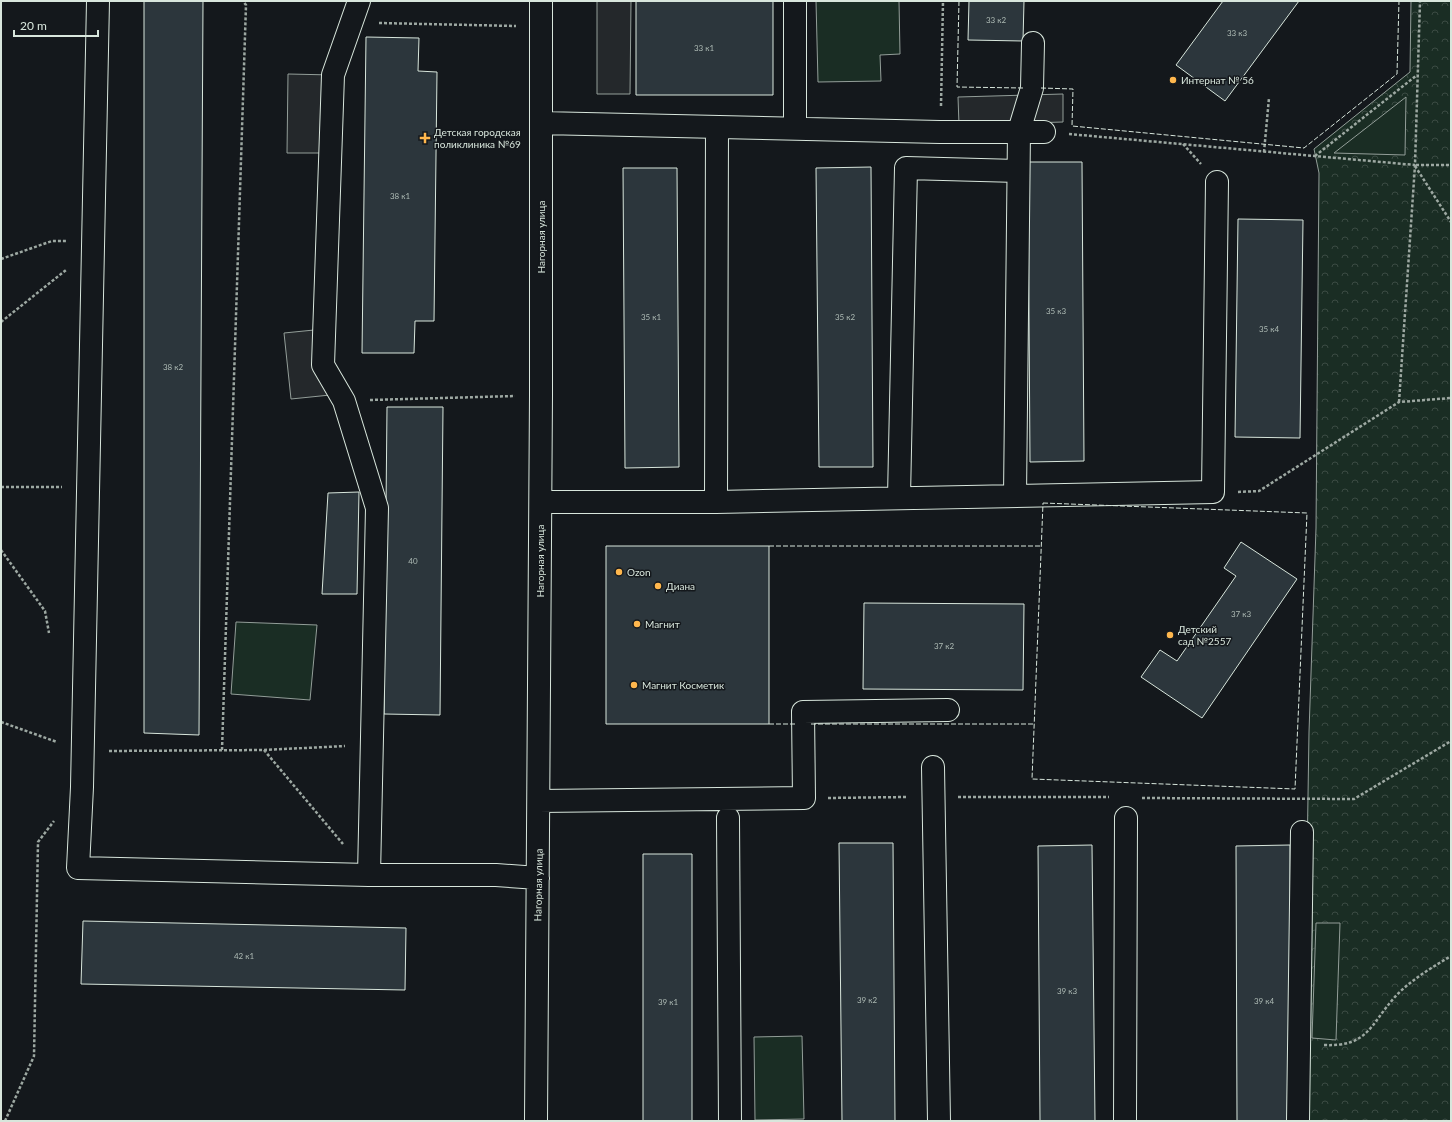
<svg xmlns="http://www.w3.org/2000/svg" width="1452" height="1122" viewBox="0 0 1452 1122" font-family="Lato,sans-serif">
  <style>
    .forest { fill: url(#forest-crowns); stroke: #939e99 }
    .park { fill: #1a2d24; stroke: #939e99 }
    .parking { fill: #24282b; stroke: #939e99 }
    .building { fill: #2c363c; stroke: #d8e6dc }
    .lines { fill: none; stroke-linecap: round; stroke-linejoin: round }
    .minor-casing { stroke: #d8e6dc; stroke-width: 24 }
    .path { stroke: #9da8a2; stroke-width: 2.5; stroke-dasharray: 3 2; stroke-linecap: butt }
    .minor { stroke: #14181c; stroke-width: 22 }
    .fence { stroke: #d8e6dc; stroke-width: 1; stroke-dasharray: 5 2; stroke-linecap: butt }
    .poi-dot { fill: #ffb74d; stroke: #14181c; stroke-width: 1.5 }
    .labels { text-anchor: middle; stroke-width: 3; stroke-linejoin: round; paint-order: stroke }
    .number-label { font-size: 8px; fill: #adbab4 }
    .poi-label { font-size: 10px; fill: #d8e6dc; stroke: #14181c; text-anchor: start }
    .street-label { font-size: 10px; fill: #d8e6dc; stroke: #14181c }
  </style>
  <defs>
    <pattern id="forest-crowns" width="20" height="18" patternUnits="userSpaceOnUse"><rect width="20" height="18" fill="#1a2d24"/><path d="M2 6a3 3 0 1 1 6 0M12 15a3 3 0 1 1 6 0" fill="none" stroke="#3b4b43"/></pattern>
  </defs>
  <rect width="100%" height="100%" fill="#14181c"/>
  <path class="forest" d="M1411,1H1451V1121H1303L1309,732L1316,528L1319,173L1314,149L1410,72Z"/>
  <path class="park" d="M816,1H899L900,54L880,55L881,81L818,82Z
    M1406,97L1405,155L1334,153Z
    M236,622L317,625L310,700L231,694Z
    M1316,923H1340L1336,1040L1312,1038Z
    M802,1036L804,1119L755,1120L754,1037Z"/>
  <path class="parking" d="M597,1H631L630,94H597Z
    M288,74L333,75L330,153H287Z
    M1063,94V122L959,125L958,97Z
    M324,329L340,394L291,399L284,333Z"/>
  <path class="building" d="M144,1H203L199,735L144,733Z
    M636,1H773V95H636Z
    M969,1H1024L1023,41L968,40Z
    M1223,1H1299L1225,101L1176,65Z
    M366,37L419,38L418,71L437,72L434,321H415L414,353H362Z
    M1028,162H1082L1084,461L1030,462Z
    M871,167L873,467H819L816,168Z
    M623,168H677L679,467L625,468Z
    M1238,219L1303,220L1300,438L1235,437Z
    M387,407H443L440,715L384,714Z
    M359,492L357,594H322L328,493Z
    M1241,542L1297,579L1202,718L1141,677L1160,650L1177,661L1236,576L1224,568Z
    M606,546H769V724H606Z
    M864,603L1024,604L1023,690L863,689Z
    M839,843H893L895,1121H842Z
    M1092,845L1095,1121H1040L1038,846Z
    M1290,845L1291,1121H1237L1236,846Z
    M643,854H692V1121H643Z
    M83,921L406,928L405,990L81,984Z"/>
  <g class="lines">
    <g class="minor-casing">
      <path id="minor" d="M98,1L82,787L78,868L369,875
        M359,1L333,75L323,365L344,401L377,508L369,875H496L538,878
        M541,123L940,132H1044
        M795,128V1
        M1015,496L1019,131L1032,88L1033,43
        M899,497L906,168L1018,171
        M541,502H716L1213,492L1217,182
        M716,502L717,127
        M933,767L939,1121
        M539,801L804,798L803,712L948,710
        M728,818L730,1121
        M536,1121L541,395V1
        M1125,1121L1126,818
        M1298,1121L1302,832"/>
    </g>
    <path class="path" d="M379,23L516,26
      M941,106L943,1
      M1069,134L1415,165L1420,1
      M1183,144L1201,164
      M1264,152L1269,98
      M1315,156L1417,75
      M1416,165H1451
      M1415,166L1451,222
      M1,259L52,241H67
      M1,322L66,270
      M370,400L515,396
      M1399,402L1415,165
      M1,487H62
      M1238,492L1259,491L1399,402L1451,398
      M1,550L45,611L49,633
      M1,722L57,742
      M222,750L246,5L243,1
      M264,750L343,844
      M109,751L264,750L345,746
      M958,797H1109
      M828,798L907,797
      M1142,798L1354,799L1451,741
      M1324,1045C1368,1047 1370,1025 1394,998C1409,981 1431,968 1451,956
      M5,1121L34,1056L38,842L54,821
      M778,1121V1120"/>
    <use href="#minor" class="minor"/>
    <path class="fence" d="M959,1L957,87L1023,88
      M1041,88L1073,89L1072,126L1304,148L1397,74L1399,1
      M1043,503L1307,513L1295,789L1032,779Z
      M769,546H1042
      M769,724H795
      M811,724H1034"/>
  </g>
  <g class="poi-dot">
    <circle cx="1173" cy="80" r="4"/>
    <path d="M423 132h4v4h4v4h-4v4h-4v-4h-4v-4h4z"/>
    <circle cx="619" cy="572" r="4"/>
    <circle cx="658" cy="586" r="4"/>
    <circle cx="637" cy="624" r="4"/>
    <circle cx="1170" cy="635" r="4"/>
    <circle cx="634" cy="685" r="4"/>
  </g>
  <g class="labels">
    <g class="number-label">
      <text x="996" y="23">33 к2</text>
      <text x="1237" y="36">33 к3</text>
      <text x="704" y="51">33 к1</text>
      <text x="400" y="199">38 к1</text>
      <text x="1056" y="314">35 к3</text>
      <text x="651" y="320">35 к1</text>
      <text x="845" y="320">35 к2</text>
      <text x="1269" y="332">35 к4</text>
      <text x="173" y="370">38 к2</text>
      <text x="413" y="564">40</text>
      <text x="1241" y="617">37 к3</text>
      <text x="944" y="649">37 к2</text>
      <text x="244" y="959">42 к1</text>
      <text x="1067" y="994">39 к3</text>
      <text x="867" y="1003">39 к2</text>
      <text x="1264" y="1004">39 к4</text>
      <text x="668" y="1005">39 к1</text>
    </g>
    <g class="poi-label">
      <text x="1181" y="84">Интернат № 56</text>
      <text x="434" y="136">Детская городская<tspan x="434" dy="12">поликлиника №69</tspan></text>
      <text x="627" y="576">Ozon</text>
      <text x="666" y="590">Диана</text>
      <text x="645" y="628">Магнит</text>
      <text x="1178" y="633">Детский<tspan x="1178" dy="12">сад №2557</tspan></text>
      <text x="642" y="689">Магнит Косметик</text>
    </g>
    <g class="street-label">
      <text transform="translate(541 237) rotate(-90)" y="4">Нагорная улица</text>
      <text transform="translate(540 561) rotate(-90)" y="4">Нагорная улица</text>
      <text transform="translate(538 885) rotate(-89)" y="4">Нагорная улица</text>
    </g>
  </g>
  <rect width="1452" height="1122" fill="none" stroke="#d8e6dc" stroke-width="4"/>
  <path d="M14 30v6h84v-6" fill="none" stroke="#d8e6dc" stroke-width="2"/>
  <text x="20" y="30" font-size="12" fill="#d8e6dc" stroke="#14181c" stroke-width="3" paint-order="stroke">20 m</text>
</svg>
